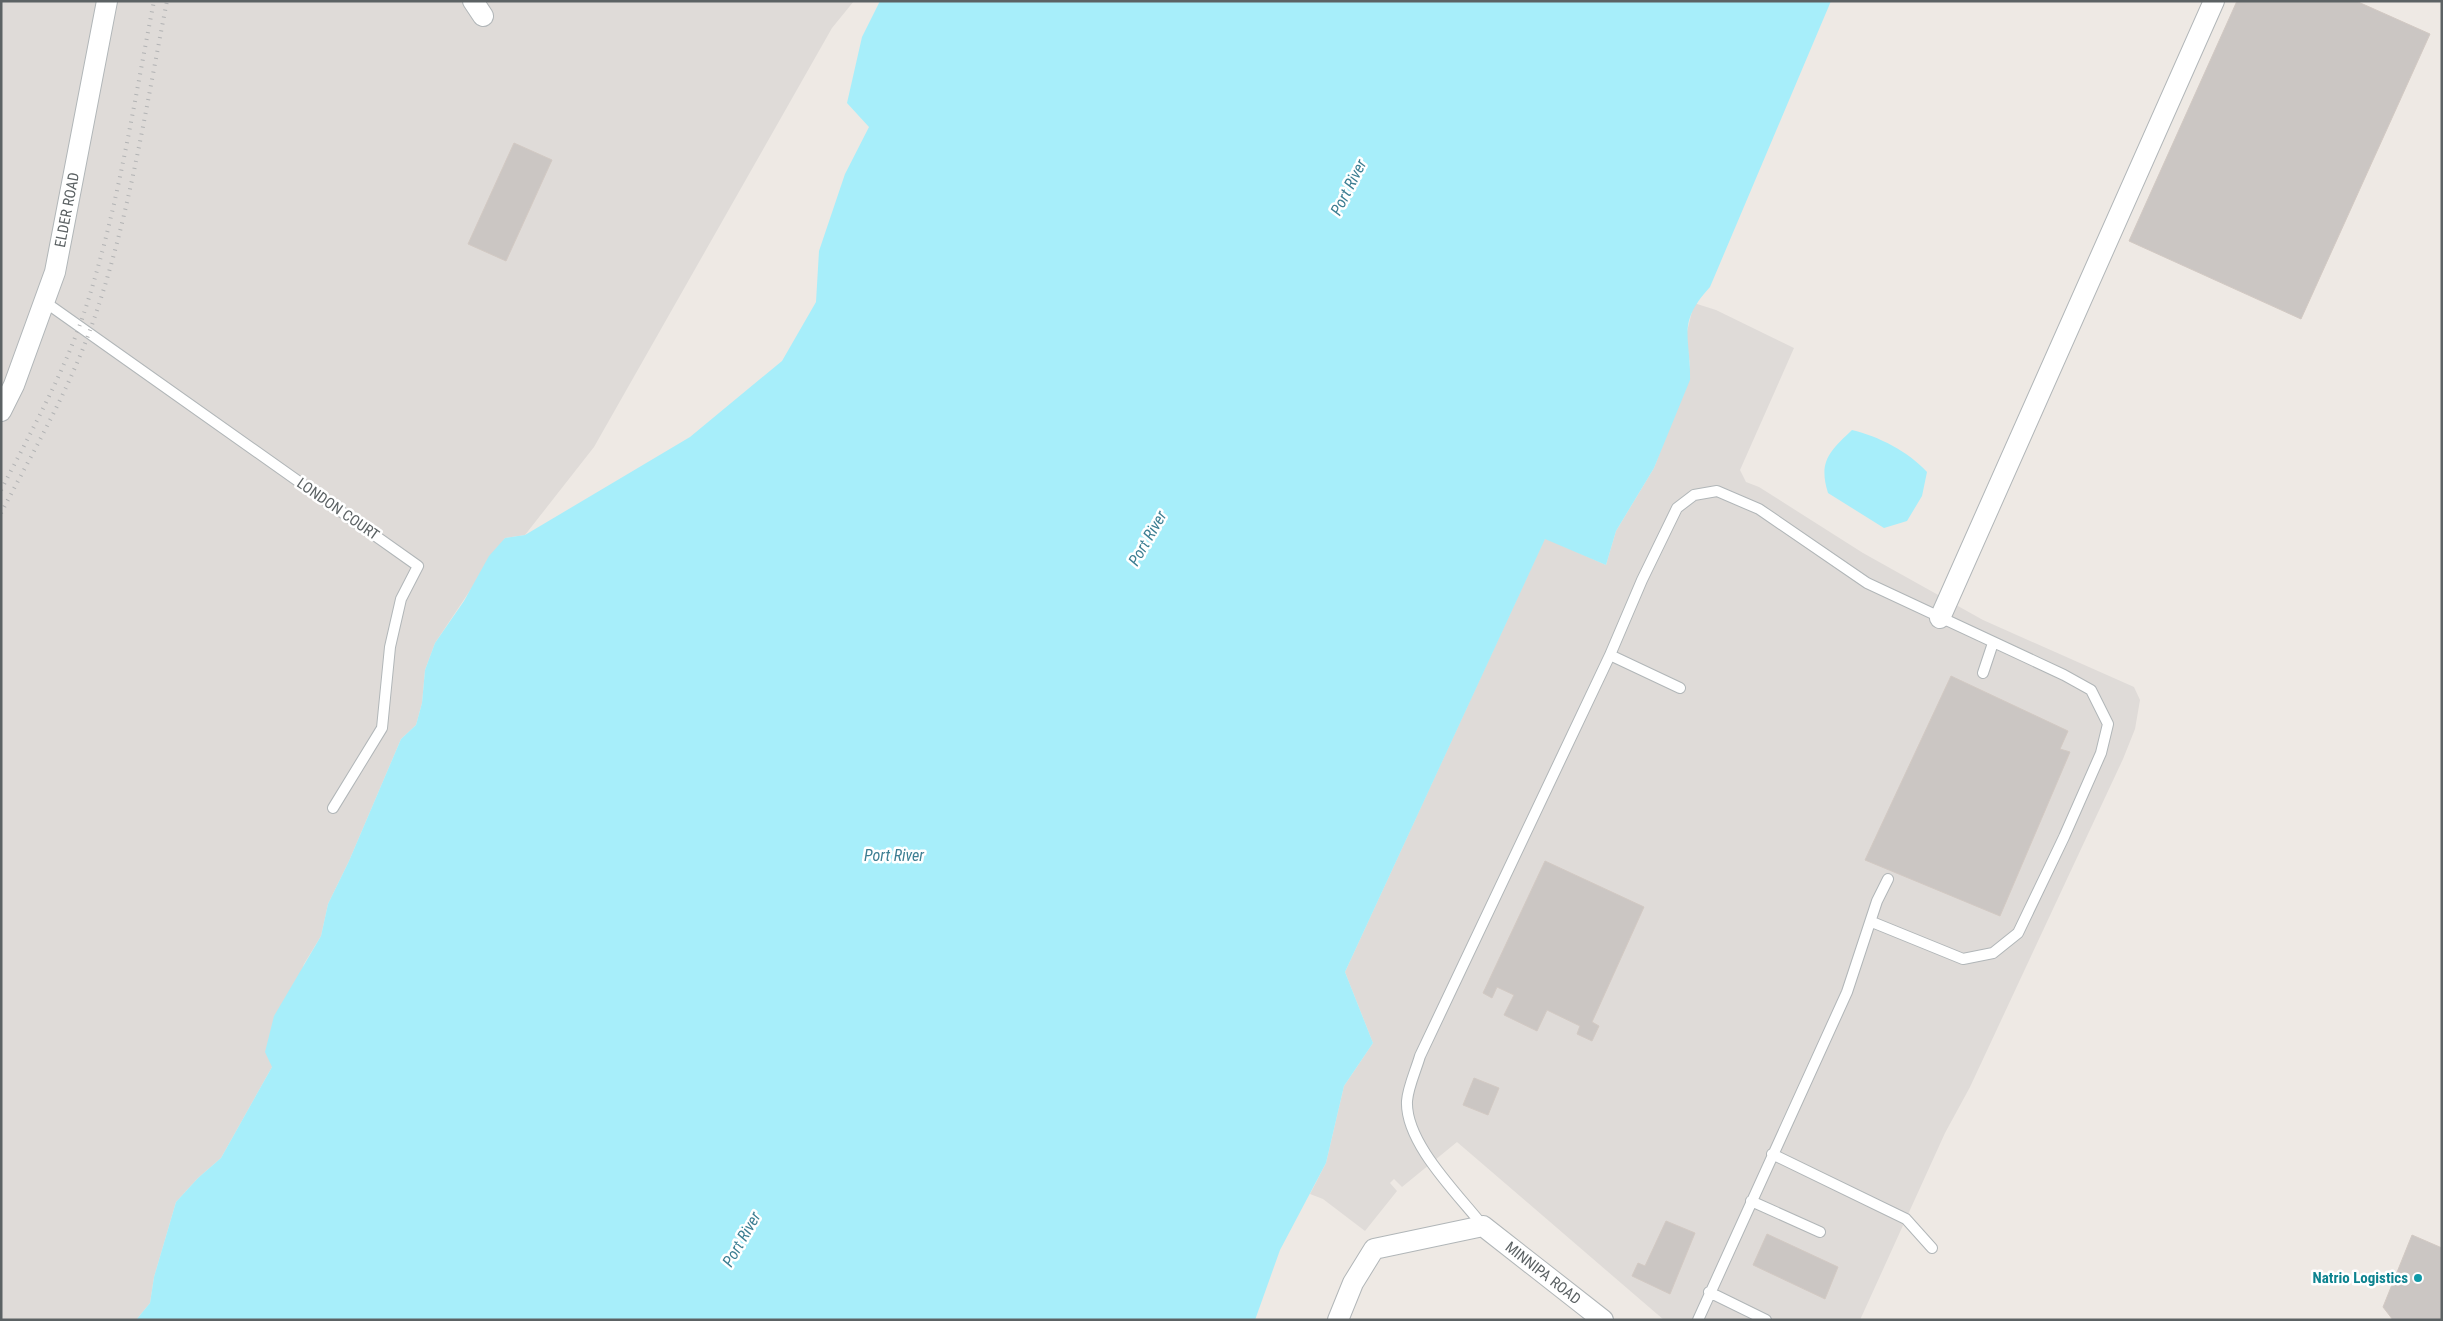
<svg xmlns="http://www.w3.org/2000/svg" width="2443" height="1321" viewBox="0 0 2443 1321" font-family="'Roboto Condensed',sans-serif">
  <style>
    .industrial { fill: #dfdbd8 }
    .water { fill: #a7eefa }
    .building { fill: #cbc6c3; stroke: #d2c9c3 }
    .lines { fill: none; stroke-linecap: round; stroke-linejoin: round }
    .lane-casing { stroke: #b1b6b8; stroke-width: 12 }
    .street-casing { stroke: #b1b6b8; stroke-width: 22 }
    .lane { stroke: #fff; stroke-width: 10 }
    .street { stroke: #fff; stroke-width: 20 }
    .rail { stroke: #b2b3b4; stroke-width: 4; stroke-dasharray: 1 6; stroke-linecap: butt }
    .culture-dot { fill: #0f9aa8; stroke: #fff; stroke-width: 2 }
    .labels { text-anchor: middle; stroke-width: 5; stroke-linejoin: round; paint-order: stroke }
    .street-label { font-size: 15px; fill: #5c6264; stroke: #fff }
    .culture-label { font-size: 15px; font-weight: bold; fill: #0d838f; stroke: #fff; text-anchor: end }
    .water-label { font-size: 16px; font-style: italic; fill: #3c7e92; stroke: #fff }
  </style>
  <rect width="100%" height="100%" fill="#eee9e4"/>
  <path class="industrial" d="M1,1H854L832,28L594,447L525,535L505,538L435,643L425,670L422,703L416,725L401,739L349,861L328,904L321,936L304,964L272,1067L221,1158L198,1178L176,1202L154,1277L150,1303L136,1320H1Z
    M1694,303L1716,310L1794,348L1740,470L1746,482L1759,487L1863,553L1983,620L2134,687L2140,700L2135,729L2123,759L1970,1087L1945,1133L1860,1320H1664L1457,1142L1402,1187L1394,1179L1390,1183L1397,1191L1365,1231L1323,1199L1310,1194L1326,1163L1344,1086L1373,1043L1345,972L1545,538L1606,565L1616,531L1654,468L1672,421L1690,365L1686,336Z"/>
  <path class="water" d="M880,1H1831L1710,287C1676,324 1691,336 1690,380L1654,468L1616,531L1606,565L1545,539L1345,972L1373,1043L1344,1086L1326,1163L1280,1250L1255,1320H136L150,1303L154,1277L176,1202L198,1178L221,1158L272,1067L265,1052L274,1016L321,936L328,904L349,861L401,739L416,725L422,703L425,670L435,643L464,601L489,556L505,538L525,535L690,437L782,361L816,302L819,251L845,174L869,127L847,103L862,37Z
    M1852,430C1878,436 1909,452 1927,472L1922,496L1907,521L1884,528L1828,493C1818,461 1830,451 1852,430Z"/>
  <path class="building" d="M2237,1H2356L2430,34L2301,319L2129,241Z
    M514,143L552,160L506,261L468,244Z
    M1951,676L2068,731L2060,749L2070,752L2000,916L1865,860Z
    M1545,861L1644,907L1592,1022L1599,1026L1592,1041L1577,1034L1580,1026L1547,1010L1537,1031L1504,1015L1514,995L1497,987L1492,998L1483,993Z
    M1474,1078L1499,1088L1488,1115L1463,1105Z
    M1666,1221L1695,1233L1670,1294L1632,1276L1638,1263L1645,1266Z
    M1767,1234L1838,1267L1825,1299L1753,1265Z
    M2412,1235L2442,1248V1320H2393L2383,1307Z"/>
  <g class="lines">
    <g class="lane-casing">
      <path id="lane" d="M45,302L418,566L401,599L390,647L382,728L333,808
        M1610,655L1680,688
        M1983,673L1993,643
        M1772,1154L1906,1219L1932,1248
        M1751,1201L1820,1232
        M1483,1226C1458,1194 1405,1143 1407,1101C1408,1087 1416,1070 1420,1056L1610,655L1642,580L1677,508L1694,495L1717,491L1759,509L1867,583L2064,675L2091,690L2108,724L2101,753L2064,837L2018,933L1993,953L1963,959L1872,922
        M1709,1292L1766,1320
        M1698,1320L1847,992L1877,901L1888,879"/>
    </g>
    <g class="street-casing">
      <path id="street" d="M473,1L483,16
        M1,411L14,385L55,272L107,1
        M1940,618L2214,1
        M1338,1320L1353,1283L1374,1249L1483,1226L1603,1320"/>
    </g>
    <use href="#lane" class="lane"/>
    <use href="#street" class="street"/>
    <path class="rail" d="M1,490C30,434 61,378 82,319C117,216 133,107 154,1
      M1,513C32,454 66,395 89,333C128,227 145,112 167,1"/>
  </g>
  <circle class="culture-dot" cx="2418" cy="1278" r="5"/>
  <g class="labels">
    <g class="street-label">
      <text transform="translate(67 210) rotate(-79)" y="5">ELDER ROAD</text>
      <text transform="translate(338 509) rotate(35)" y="5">LONDON COURT</text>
      <text transform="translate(1543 1273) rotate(38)" y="5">MINNIPA ROAD</text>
    </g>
    <g class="culture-label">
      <text x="2408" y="1283">Natrio Logistics</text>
    </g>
    <g class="water-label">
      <text transform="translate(1348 187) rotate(-63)" y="6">Port River</text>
      <text transform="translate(1147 538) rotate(-60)" y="6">Port River</text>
      <text x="894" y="861">Port River</text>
      <text transform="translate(741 1239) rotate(-60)" y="6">Port River</text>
    </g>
  </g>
  <rect width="2443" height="1321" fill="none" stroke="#5c6264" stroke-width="5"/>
</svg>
